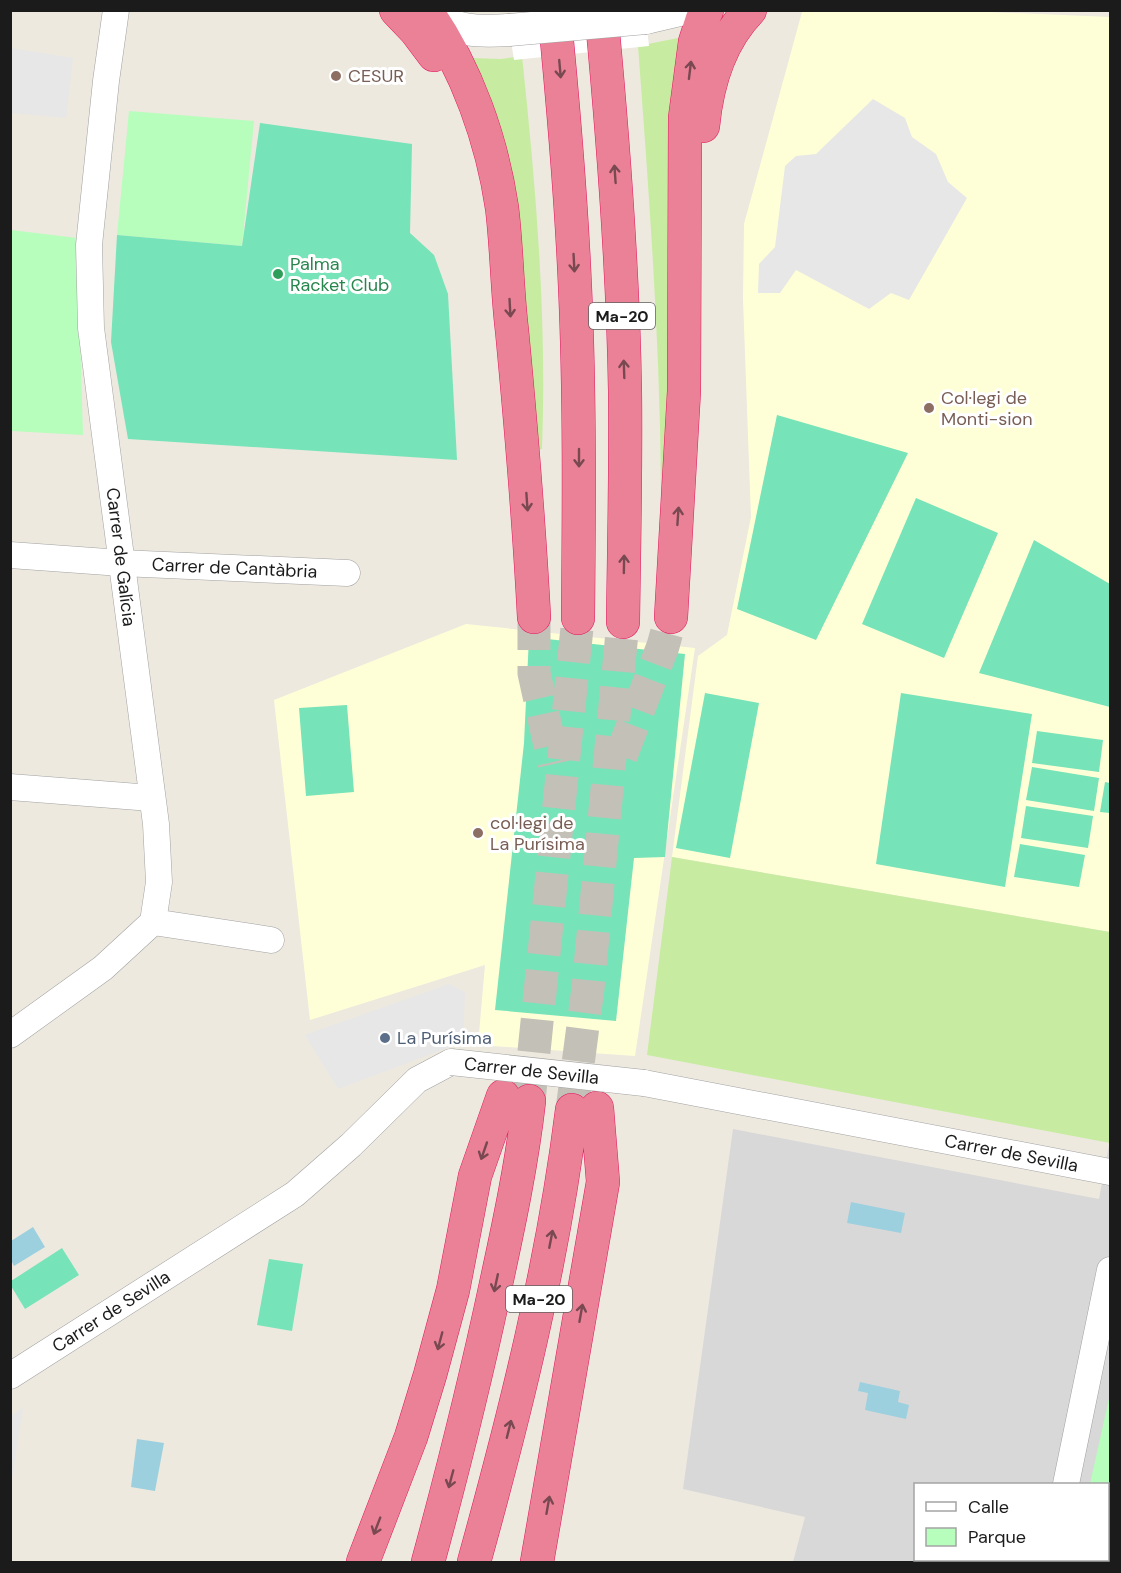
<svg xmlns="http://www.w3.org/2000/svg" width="1121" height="1573" viewBox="0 0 1121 1573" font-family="'DM Sans',sans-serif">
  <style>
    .residential { fill: #d9d8d8; fill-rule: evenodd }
    .education { fill: #ffffd7 }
    .grass { fill: #c7eca1 }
    .park { fill: #b7fdbc }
    .pitch { fill: #77e3b8 }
    .parking { fill: #e7e7e7 }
    .water { fill: #9cd0df }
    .pier { fill: #fff }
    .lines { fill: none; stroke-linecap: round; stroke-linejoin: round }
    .motorway-tunnel { stroke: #c3c0b8; stroke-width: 33; stroke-dasharray: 33 16; stroke-linecap: butt }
    .minor-casing { stroke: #a2a2a2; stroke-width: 27 }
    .tertiary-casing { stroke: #a2a2a2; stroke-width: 33 }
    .motorway-casing { stroke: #e0185f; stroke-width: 34 }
    .minor { stroke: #fff; stroke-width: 26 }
    .tertiary { stroke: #fff; stroke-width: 32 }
    .motorway { stroke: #eb8196; stroke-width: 33 }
    .minor-bridge-casing { stroke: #a2a2a2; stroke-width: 27; stroke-linecap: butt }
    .tertiary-bridge-casing { stroke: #a2a2a2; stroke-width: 33; stroke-linecap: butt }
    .minor-bridge { stroke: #fff; stroke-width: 26 }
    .tertiary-bridge { stroke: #fff; stroke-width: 32 }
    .oneway { stroke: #794952 }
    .education-dot { fill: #8d6e63; stroke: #fff; stroke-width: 2 }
    .leisure-dot { fill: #2e9e5b; stroke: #fff; stroke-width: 2 }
    .service-dot { fill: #5c6f8a; stroke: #fff; stroke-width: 2 }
    .labels { text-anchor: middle; stroke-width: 6; stroke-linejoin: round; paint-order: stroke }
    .shield { fill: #fff; stroke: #5f5f5f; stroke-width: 1.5 }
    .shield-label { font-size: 16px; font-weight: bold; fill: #1b1b1b }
    .education-label { font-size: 18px; fill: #785e54; stroke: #fff; text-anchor: start }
    .leisure-label { font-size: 18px; fill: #27864d; stroke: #fff; text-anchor: start }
    .street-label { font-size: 18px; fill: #1b1b1b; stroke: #fff }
    .service-label { font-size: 18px; fill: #4e5e75; stroke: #fff; text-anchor: start }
  </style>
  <rect width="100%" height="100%" fill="#ede9df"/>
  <path class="residential" d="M733,1129L1099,1199L1110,1140V1562H793L805,1517L683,1489ZM916,1484H1108V1560H916Z"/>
  <path class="education" d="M965,11L1110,17V932L672,857L698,656L727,635L751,517L743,299L744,224L802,12Z
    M466,624L695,648L635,1056L478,1045L485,965L310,1020L274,700Z"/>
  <path class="grass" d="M678,38L681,41L668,128L670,310L665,489H661C660,341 649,193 638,46Z
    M522,56C536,187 547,318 542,449L537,450L472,58L501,59Z
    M672,857L1110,932V1143L647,1055Z"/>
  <path class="park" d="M129,111L254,121L242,246L117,235Z
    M11,230L77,238L83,435L11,431Z
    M1110,1394V1562H1073V1560H1108V1484H1090Z"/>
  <path class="pitch" d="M260,123L412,144L410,233L434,255L448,294L457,460L128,439L111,342L117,235L242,246Z
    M777,415L908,453L816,640L737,609Z
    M916,498L998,533L944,658L862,624Z
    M1034,540L1110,584V707L979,673Z
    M529,637L685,654L665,857L634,858L616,1021L495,1010L524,743Z
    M705,693L759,703L730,858L676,848Z
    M901,693L1032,714L1005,887L876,864Z
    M347,705L354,792L306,796L299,708Z
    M1037,731L1103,740L1099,772L1032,763Z
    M1032,767L1099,778L1094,811L1026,800Z
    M1105,782L1110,783V813L1100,812Z
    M1026,806L1093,816L1088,848L1021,838Z
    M1020,844L1085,855L1079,887L1014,877Z
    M62,1248L79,1275L25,1309L11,1286V1281Z
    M269,1259L303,1264L292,1331L257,1325Z"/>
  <path class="parking" d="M10,48L73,58L66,118L11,113Z
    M873,99L905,118L912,137L936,154L948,182L967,198L909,300L891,293L869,309L796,270L780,293H758L759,264L775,247L785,166L796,156L816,154Z
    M449,984L465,992L463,1042L338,1089L305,1035Z
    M23,1408L11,1485V1416Z"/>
  <path class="water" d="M851,1202L905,1213L901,1233L847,1223Z
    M33,1227L45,1247L14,1266L11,1260V1241Z
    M860,1382L900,1391L898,1402L909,1405L906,1419L865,1410L868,1393L858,1391Z
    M137,1439L164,1443L155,1491L131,1487Z"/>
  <path class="pier" d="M645,11L649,46L514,60L507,16Z"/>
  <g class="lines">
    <path class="motorway-tunnel" d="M534,617V673L554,764
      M621,756L663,646L671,617
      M529,1101L578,618
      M572,1110L588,988L623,622"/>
    <g class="minor-casing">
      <g id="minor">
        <path id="s1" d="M10,555L121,563L347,573"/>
        <path d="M10,787L151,798"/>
        <path d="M153,922L271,940"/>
        <path d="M10,1035L103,968L153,922L159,882L156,824L91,328L89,245L106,81L116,10"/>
        <path id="s2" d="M644,1083L1110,1172"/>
        <path id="s3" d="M10,1376L295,1194L351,1145L417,1080L451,1062"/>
        <path d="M1066,1484L1110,1270"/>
        <path d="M1050,1562L1051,1560"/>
      </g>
    </g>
    <g class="tertiary-casing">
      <path id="tertiary" d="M425,10C448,32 480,32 509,30
        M646,18L680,10"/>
    </g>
    <g class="motorway-casing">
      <path id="motorway" d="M396,10L416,31L434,55
        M554,10C563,102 571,195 575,287C580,397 579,508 578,618
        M601,10C613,137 623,264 625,391C626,468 624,545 623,622
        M428,13C467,70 492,140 502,208C507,249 507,290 512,331C521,426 529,522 534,617
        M703,126C707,85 720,41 750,10
        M671,617L684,391L685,118L695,42L702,20L707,10
        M363,1562L411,1437L430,1375L453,1290L475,1176L503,1096
        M428,1562C453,1470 476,1378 496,1284C509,1224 522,1163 529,1101
        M474,1562C515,1414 553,1263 572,1110
        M537,1562L603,1182L597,1108"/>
    </g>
    <use href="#minor" class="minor"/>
    <use href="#tertiary" class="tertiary"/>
    <use href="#motorway" class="motorway"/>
    <g class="minor-bridge-casing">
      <g id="minor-bridge">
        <path id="s4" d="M451,1062L644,1083"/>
      </g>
    </g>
    <g class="tertiary-bridge-casing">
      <path id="tertiary-bridge" d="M509,30L646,18"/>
    </g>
    <use href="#minor-bridge" class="minor-bridge"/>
    <use href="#tertiary-bridge" class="tertiary-bridge"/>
  </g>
  <defs><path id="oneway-shaft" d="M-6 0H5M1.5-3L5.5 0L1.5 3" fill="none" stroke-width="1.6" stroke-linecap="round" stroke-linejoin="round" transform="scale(1.5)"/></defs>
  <g class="oneway">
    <use href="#oneway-shaft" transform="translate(560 69) rotate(85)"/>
    <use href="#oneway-shaft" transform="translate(690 70) rotate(-83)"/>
    <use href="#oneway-shaft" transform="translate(615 174) rotate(-94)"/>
    <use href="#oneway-shaft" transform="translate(574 263) rotate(87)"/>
    <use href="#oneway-shaft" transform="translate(510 308) rotate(87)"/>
    <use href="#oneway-shaft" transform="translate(624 369) rotate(-92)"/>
    <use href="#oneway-shaft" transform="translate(579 458) rotate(90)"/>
    <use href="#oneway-shaft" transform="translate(527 502) rotate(86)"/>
    <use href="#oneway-shaft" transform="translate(678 516) rotate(-86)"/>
    <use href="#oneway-shaft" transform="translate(624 564) rotate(-89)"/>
    <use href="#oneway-shaft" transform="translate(484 1151) rotate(109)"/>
    <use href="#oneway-shaft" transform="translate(551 1239) rotate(-79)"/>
    <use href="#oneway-shaft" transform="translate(496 1283) rotate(102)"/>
    <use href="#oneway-shaft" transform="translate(581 1313) rotate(-80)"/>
    <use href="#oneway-shaft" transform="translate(440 1341) rotate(105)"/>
    <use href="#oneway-shaft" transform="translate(509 1429) rotate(-76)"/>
    <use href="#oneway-shaft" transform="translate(451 1479) rotate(105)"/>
    <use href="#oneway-shaft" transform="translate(548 1505) rotate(-80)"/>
    <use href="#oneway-shaft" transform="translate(377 1526) rotate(111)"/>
  </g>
  <g class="education-dot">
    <circle cx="336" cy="76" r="6"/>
    <circle cx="929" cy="408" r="6"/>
    <circle cx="478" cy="833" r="6"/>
  </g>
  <circle class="leisure-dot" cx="278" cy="274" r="6"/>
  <circle class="service-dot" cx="385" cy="1038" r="6"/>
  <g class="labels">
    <g class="shield">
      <rect x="589" y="303" width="66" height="26" rx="4.5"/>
      <rect x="506" y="1286" width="66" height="26" rx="4.5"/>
    </g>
    <g class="shield-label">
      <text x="622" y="322">Ma-20</text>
      <text x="539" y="1305">Ma-20</text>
    </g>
    <g class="education-label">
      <text x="348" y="82">CESUR</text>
      <text x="941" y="404">Col·legi de<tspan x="941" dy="21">Monti-sion</tspan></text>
      <text x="490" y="829">col·legi de<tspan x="490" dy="21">La Purísima</tspan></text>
    </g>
    <g class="leisure-label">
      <text x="290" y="270">Palma<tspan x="290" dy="21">Racket Club</tspan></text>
    </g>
    <g class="street-label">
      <text transform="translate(121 557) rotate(83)" y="6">Carrer de Galícia</text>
      <text dy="6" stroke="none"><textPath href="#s1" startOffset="225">Carrer de Cantàbria</textPath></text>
      <text dy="6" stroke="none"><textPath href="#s4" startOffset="81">Carrer de Sevilla</textPath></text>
      <text dy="6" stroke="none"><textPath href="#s2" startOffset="374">Carrer de Sevilla</textPath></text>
      <text dy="6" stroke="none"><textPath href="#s3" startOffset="120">Carrer de Sevilla</textPath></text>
    </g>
    <g class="service-label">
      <text x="397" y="1044">La Purísima</text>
    </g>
  </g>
  <rect width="1121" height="1573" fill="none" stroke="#1b1b1b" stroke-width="24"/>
  <rect x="914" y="1483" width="195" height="78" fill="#ffffff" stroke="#a4a4a4" stroke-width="1.5"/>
  <rect x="926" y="1502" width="30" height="9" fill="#ffffff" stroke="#a4a4a4" stroke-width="1.5"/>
  <text x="968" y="1513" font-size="18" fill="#1b1b1b">Calle</text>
  <rect x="926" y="1528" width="30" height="18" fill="#b7fdbc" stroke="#a4a4a4" stroke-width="1.5"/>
  <text x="968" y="1543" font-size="18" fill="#1b1b1b">Parque</text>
</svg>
